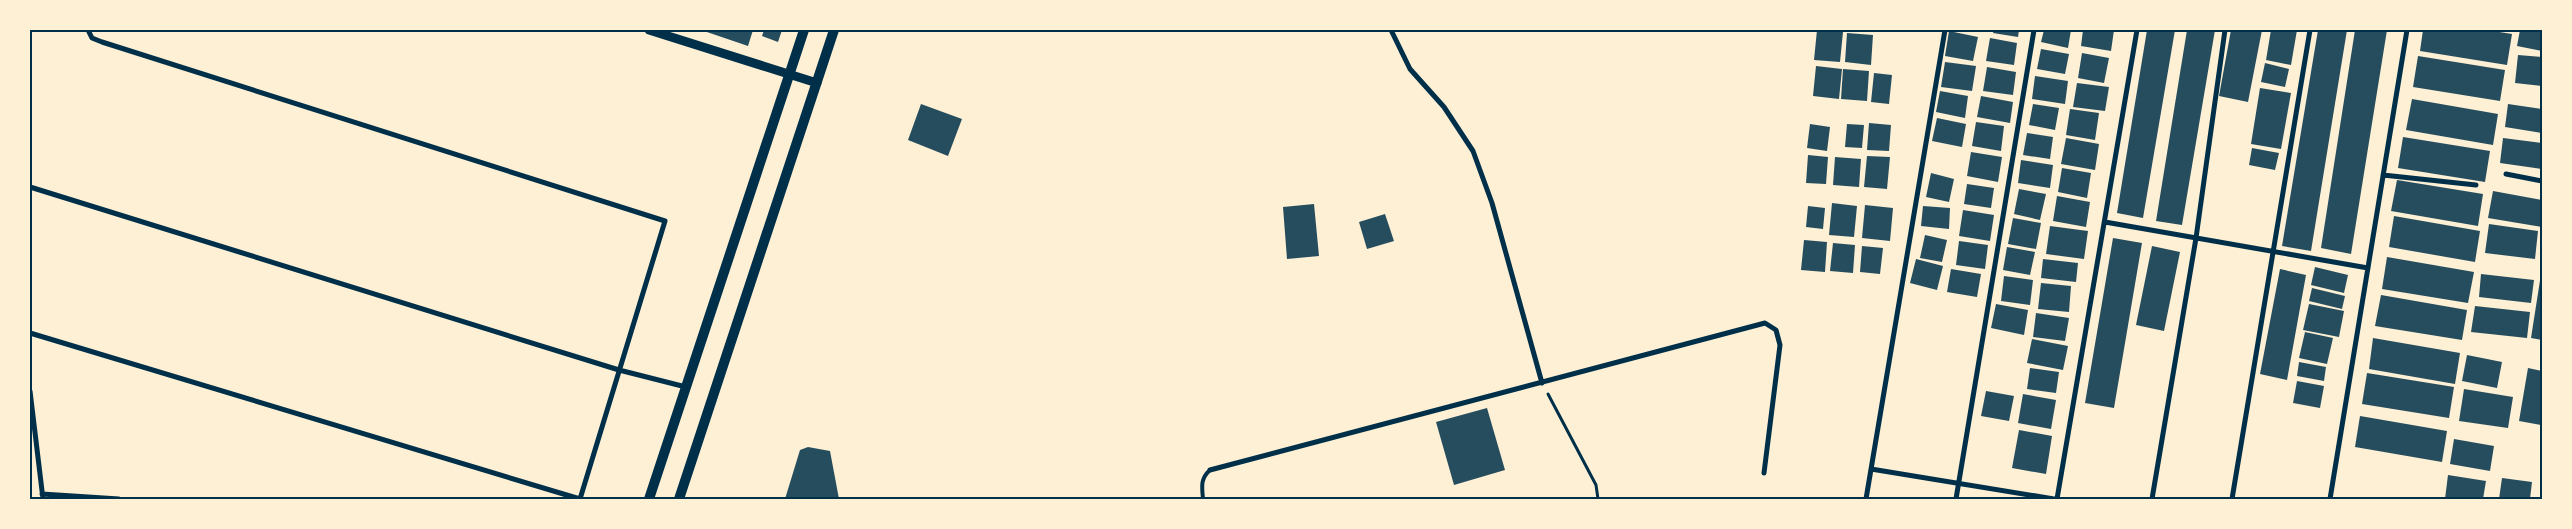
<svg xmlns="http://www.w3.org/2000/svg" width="2572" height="529" viewBox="0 0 2572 529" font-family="'Nunito Sans',sans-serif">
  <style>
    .building { fill: #264d5e }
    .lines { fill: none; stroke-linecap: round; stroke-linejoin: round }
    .path { stroke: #003049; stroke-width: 3 }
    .service { stroke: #003049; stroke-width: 4 }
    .minor { stroke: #003049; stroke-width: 5 }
    .tertiary { stroke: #003049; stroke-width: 9 }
    .secondary { stroke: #003049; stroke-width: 10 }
    .neatline { fill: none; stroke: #003049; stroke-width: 2 }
  </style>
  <rect width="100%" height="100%" fill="#fdf0d5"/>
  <path class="building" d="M701,30H753L748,46Z
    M764,30H782L778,42L762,36Z
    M1817,30L1843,32L1840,62L1814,60Z
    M1994,30H2019L2018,37L1993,33Z
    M2044,30H2071L2068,48L2041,42Z
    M2083,30H2114L2111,51L2081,46Z
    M2147,30H2175L2143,218L2117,213Z
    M2187,30H2215L2182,225L2156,221Z
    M2231,30H2262L2248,102L2219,96Z
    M2271,30H2297L2291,65L2266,60Z
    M2318,30H2347L2311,251L2282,246Z
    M2355,30H2387L2351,254L2321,248Z
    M2423,30H2487L2512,34L2507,65L2420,51Z
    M2520,30H2542V51L2517,46Z
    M1949,31L1978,37L1973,61L1945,56Z
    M1847,33L1873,35L1871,65L1845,62Z
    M1990,38L2017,43L2014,65L1986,61Z
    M2041,49L2069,54L2065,74L2037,69Z
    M2082,53L2109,58L2104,83L2078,78Z
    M2518,55L2542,57V86L2515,83Z
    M2418,56L2505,70L2500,101L2413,87Z
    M1945,62L1976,66L1972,91L1941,87Z
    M2265,63L2289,69L2285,87L2261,82Z
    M1816,66L1842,69L1839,99L1813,96Z
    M1987,67L2016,72L2013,95L1983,91Z
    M1843,69L1869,71L1867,101L1841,99Z
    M1874,73L1892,75L1889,104L1871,102Z
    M2035,76L2068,81L2065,104L2032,99Z
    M2077,83L2109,87L2105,111L2073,107Z
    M2260,88L2291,93L2281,149L2251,144Z
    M1940,91L1968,96L1965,118L1936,112Z
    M1981,96L2013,102L2010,123L1977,117Z
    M2412,99L2498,114L2493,145L2406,130Z
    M921,104L962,119L948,156L908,140Z
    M2033,104L2059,108L2055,130L2029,125Z
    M2508,104L2542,109V133L2505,127Z
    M2070,109L2099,113L2095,140L2066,135Z
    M1937,118L1966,124L1962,147L1932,141Z
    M1976,122L2004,126L2001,151L1972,146Z
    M1869,123L1891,125L1889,151L1867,150Z
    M1810,124L1830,127L1827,151L1807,148Z
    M1847,124L1864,125L1862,148L1845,147Z
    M2027,133L2053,137L2050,159L2023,155Z
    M2403,137L2490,151L2485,182L2398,168Z
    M2066,138L2099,144L2095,170L2061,164Z
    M2503,138L2542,143V169L2500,163Z
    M2252,148L2279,153L2275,170L2249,165Z
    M1971,152L2002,157L1998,182L1967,176Z
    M1808,155L1828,157L1826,184L1806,183Z
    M1867,156L1890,157L1887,189L1864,187Z
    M1835,157L1861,159L1859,187L1833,185Z
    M2021,160L2053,165L2050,188L2018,183Z
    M2062,168L2091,173L2087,198L2058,192Z
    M1931,173L1954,179L1949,202L1926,197Z
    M2397,180L2483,194L2478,226L2391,211Z
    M1967,184L1994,188L1991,208L1964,204Z
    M2019,189L2046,194L2040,220L2014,214Z
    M2493,191L2542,200V227L2488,218Z
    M2057,196L2090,202L2086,227L2053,221Z
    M1832,203L1857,206L1854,237L1829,235Z
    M1314,204L1319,256L1287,259L1283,207Z
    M1865,205L1893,208L1890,241L1862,238Z
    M1808,206L1825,208L1823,229L1806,227Z
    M1923,206L1950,208L1949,229L1921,226Z
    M1963,210L1994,215L1990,241L1959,236Z
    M1385,214L1394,241L1367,249L1359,222Z
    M2394,216L2480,231L2475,262L2389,247Z
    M2013,218L2041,223L2036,249L2008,244Z
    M2489,224L2538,231L2535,259L2485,253Z
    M2050,226L2088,231L2084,259L2046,254Z
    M1925,235L1947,240L1942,262L1920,258Z
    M2113,238L2142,243L2114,408L2085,403Z
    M1804,240L1827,242L1825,272L1801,270Z
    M1959,241L1988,245L1985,269L1956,265Z
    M1833,243L1855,245L1853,273L1830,271Z
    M1862,246L1883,248L1880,274L1860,272Z
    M2152,246L2180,252L2164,331L2136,325Z
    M2007,247L2035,252L2030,275L2003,270Z
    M2387,257L2474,272L2468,303L2382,289Z
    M1916,259L1943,266L1937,290L1910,283Z
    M2043,259L2078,263L2076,282L2041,278Z
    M2315,267L2348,275L2344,293L2311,285Z
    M1951,269L1981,274L1977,297L1947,292Z
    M2280,269L2306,275L2287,380L2260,374Z
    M2481,274L2534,280L2531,303L2479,297Z
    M2541,274L2542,275V340L2531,338Z
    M2004,276L2033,280L2030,305L2001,301Z
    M2041,283L2071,286L2069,312L2038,309Z
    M2312,288L2345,296L2342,309L2309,301Z
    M2381,295L2467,310L2462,340L2375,326Z
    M1996,304L2028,310L2024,335L1991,328Z
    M2309,304L2344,311L2339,337L2303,330Z
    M2475,306L2530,312L2527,338L2471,332Z
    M2036,313L2069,318L2065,341L2033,337Z
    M2305,332L2333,338L2327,364L2299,358Z
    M2373,338L2460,353L2455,384L2369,369Z
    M2032,339L2068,346L2063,370L2027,363Z
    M2467,355L2502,362L2497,388L2462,381Z
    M2299,362L2326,367L2324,381L2297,376Z
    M2030,368L2059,372L2056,393L2027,389Z
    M2528,368L2542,371L2541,425L2519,421Z
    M2367,373L2454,387L2449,418L2362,404Z
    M2297,381L2324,386L2320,408L2293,403Z
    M2464,389L2513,397L2508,428L2459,421Z
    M1986,391L2014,396L2009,421L1981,416Z
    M2023,394L2056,400L2051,429L2018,423Z
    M1487,408L1505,470L1454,485L1436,422Z
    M2360,416L2447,431L2442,462L2355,447Z
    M2019,430L2052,436L2046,474L2012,468Z
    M2454,439L2494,446L2490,471L2450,464Z
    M808,447L830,451L839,499H785L800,450Z
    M2448,475L2486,481L2483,499H2445Z
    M2502,478L2532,482L2530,499H2499Z"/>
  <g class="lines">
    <path class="path" d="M1548,394L1596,485L1598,499"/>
    <path class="service" d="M1203,499C1202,487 1200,479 1210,470"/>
    <path class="minor" d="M1391,30L1410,69L1444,107L1473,151L1492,203L1542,383
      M2506,174L2542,181
      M2383,175L2476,185
      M30,187L619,370L686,387
      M2105,222L2368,268
      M30,333L580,499L665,221L102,42L92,38L88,30
      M30,391L43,499
      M1871,469L2054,499
      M1210,470L1765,323L1776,330L1780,345L1764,473
      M42,494L119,499
      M1866,499L1945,30
      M1956,499L2034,30
      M2057,499L2137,30
      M2152,499L2196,238L2225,30
      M2232,499L2310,30
      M2330,499L2407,30"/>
    <path class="tertiary" d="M649,30L817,83"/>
    <path class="secondary" d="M649,499L804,30
      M679,499L834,30"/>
  </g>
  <rect width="2572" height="529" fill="none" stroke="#fdf0d5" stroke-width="62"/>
  <rect x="31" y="31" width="2510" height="467" class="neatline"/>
</svg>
